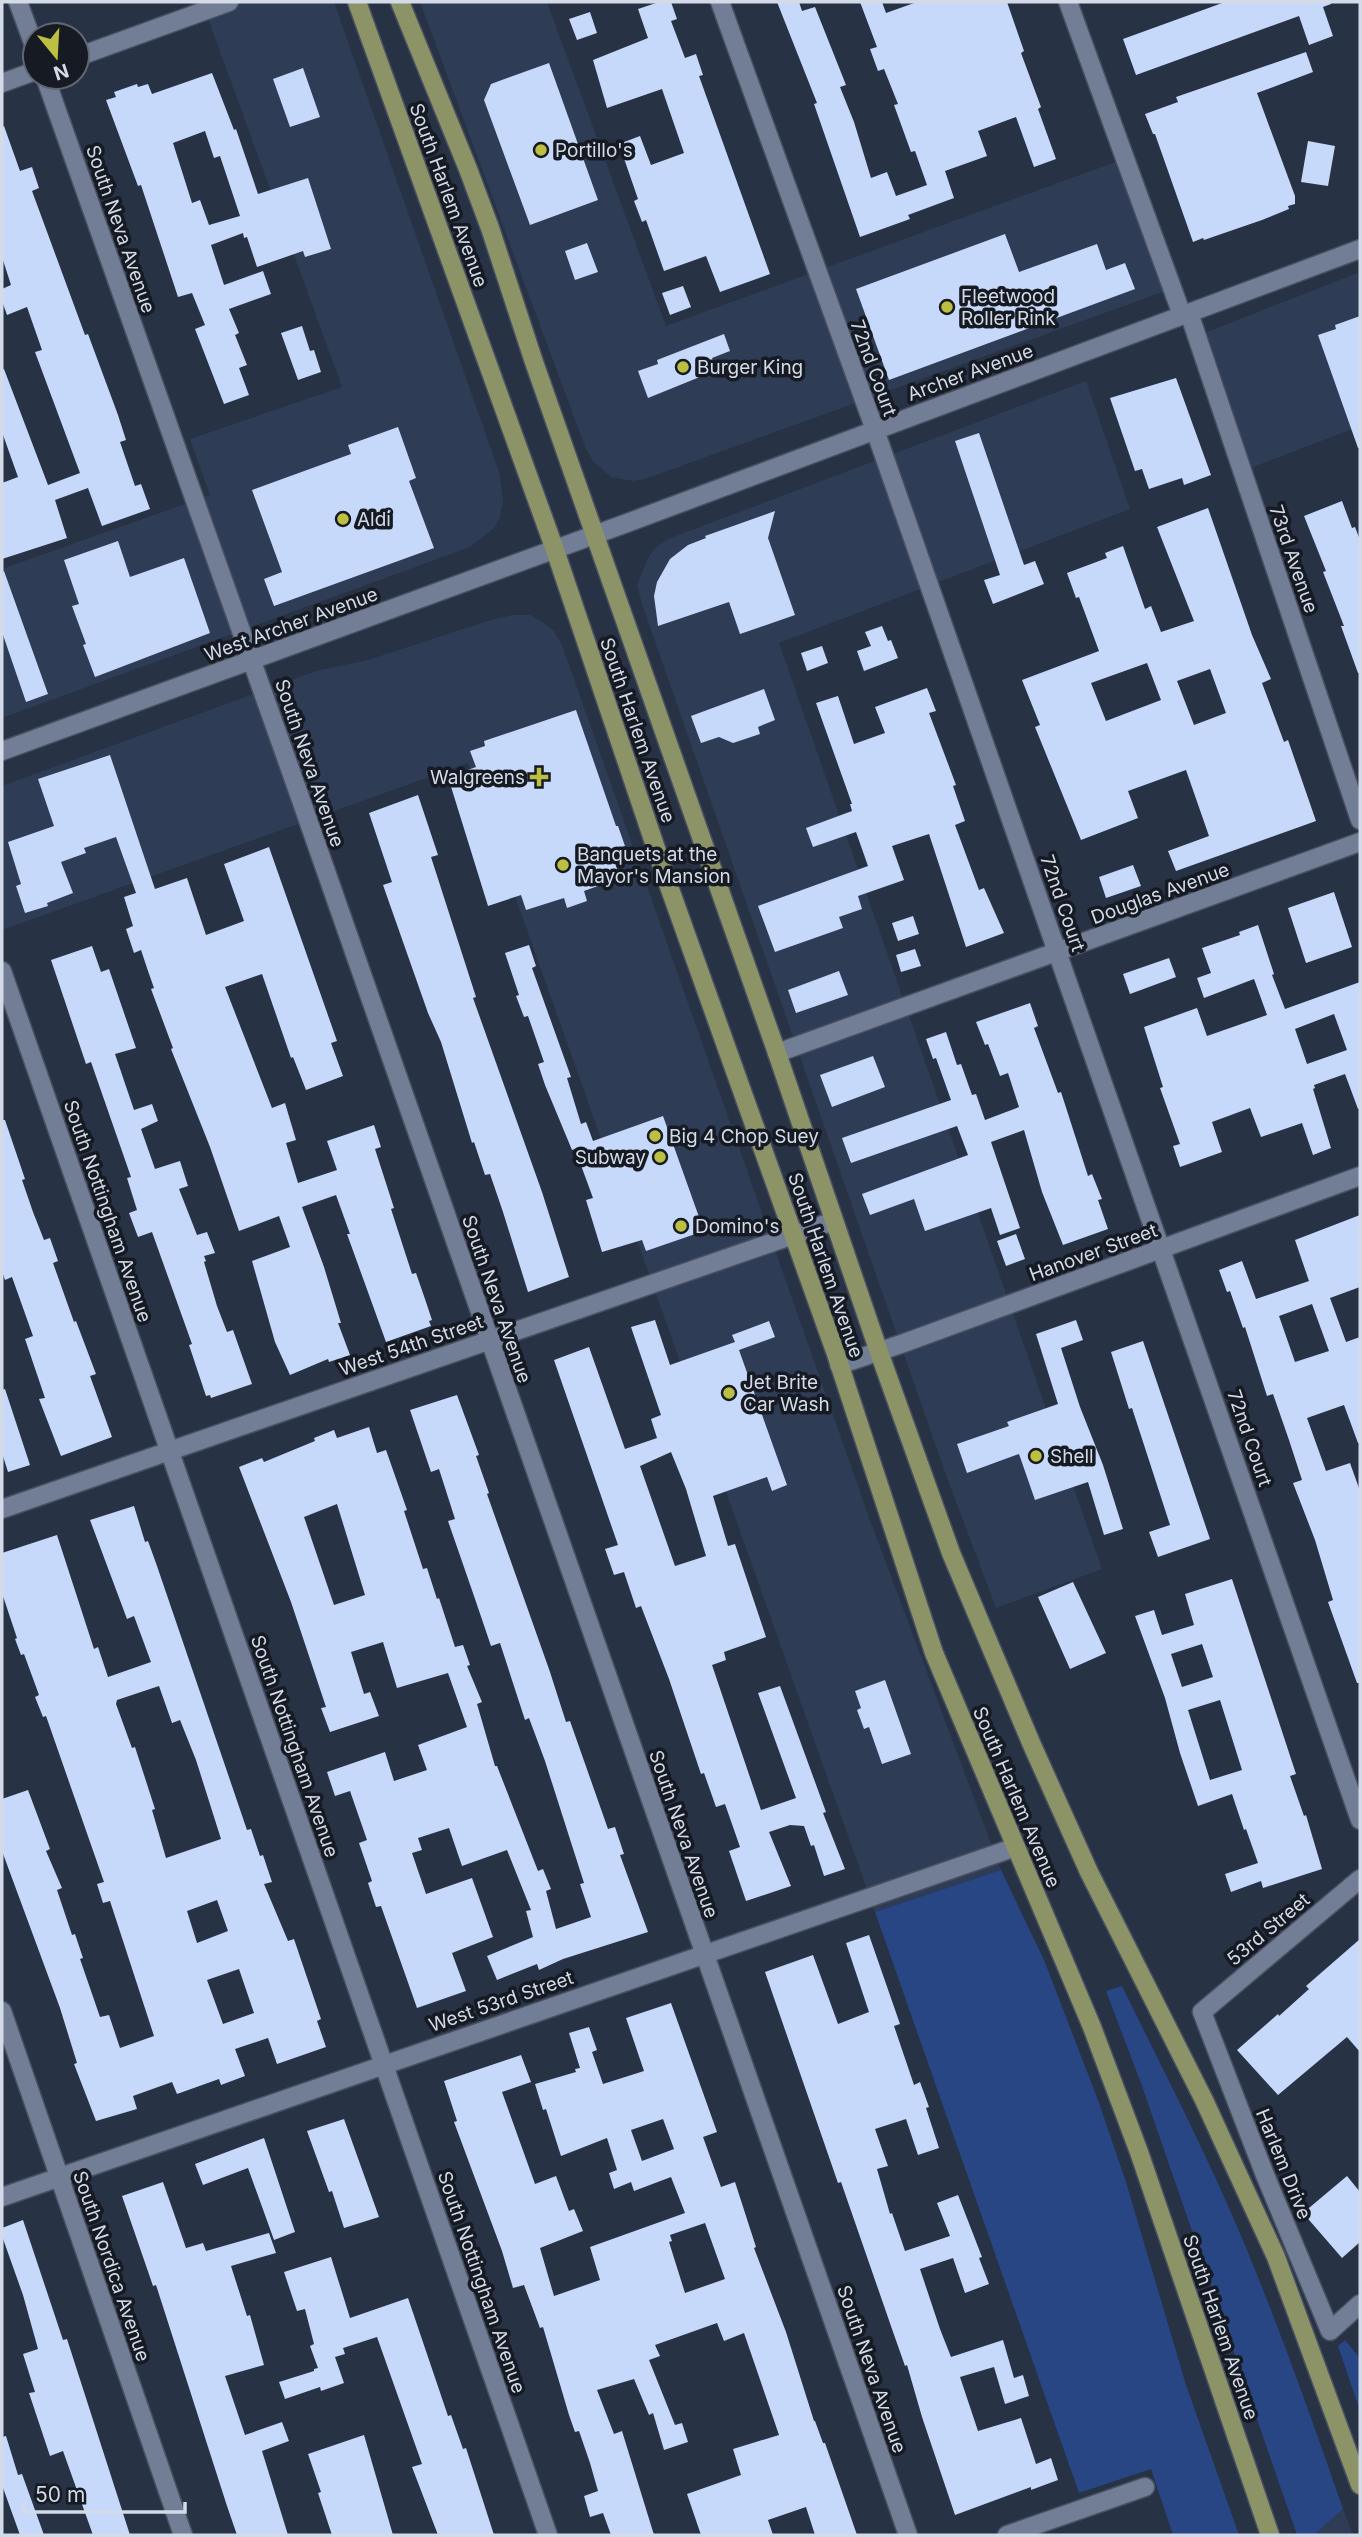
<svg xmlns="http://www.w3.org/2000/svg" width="1362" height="2537" viewBox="0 0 1362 2537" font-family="Inter,sans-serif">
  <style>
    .built { fill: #2f3c55 }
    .green { fill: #274683 }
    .building { fill: #c6d9fb; fill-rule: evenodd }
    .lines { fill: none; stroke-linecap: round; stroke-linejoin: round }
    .minor-casing { stroke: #474f60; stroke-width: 21 }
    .secondary-casing { stroke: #474f60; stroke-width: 21 }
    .primary-casing { stroke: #474f60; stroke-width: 21 }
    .minor { stroke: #727e95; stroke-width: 18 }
    .secondary { stroke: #727e95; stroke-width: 18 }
    .primary { stroke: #8c9366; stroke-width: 18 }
    .poi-dot { fill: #bdbf43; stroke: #151a23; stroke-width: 2.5 }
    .labels { text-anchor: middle; stroke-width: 7; stroke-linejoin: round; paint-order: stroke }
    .poi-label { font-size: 19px; fill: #d4dbe8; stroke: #151a23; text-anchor: start }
    .street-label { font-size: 19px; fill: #d4dbe8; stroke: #151a23 }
  </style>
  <rect width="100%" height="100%" fill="#273245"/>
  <path class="built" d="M202,2H334L499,472L503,500L500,517L494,528L470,547L2,718V569L210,495L190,439L342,387Z
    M420,2H547L666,326L1121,160L1168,290L645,479L633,481L611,477L593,461L586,449Z
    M1360,272V426L1240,472L1194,337Z
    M1086,381L1130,509L779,643L1102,1569L996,1608L946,1475L642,604L637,585L648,558L655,548L668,539Z
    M513,615H530L544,623L553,630L562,645L870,1520L1001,1870L875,1912L468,763L2,930V786L316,671L368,660L494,619Z
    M1343,2509L1353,2535H1314Z"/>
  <path class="green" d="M1001,1870L1044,1960L1098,2100L1126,2182L1186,2385L1239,2535H1173L1151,2469L1079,2493L875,1912Z
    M1122,1986C1165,2074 1210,2160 1247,2250C1282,2335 1313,2422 1343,2509L1314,2535H1297L1142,2086L1106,1991Z
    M1345,2340L1360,2358V2411L1338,2346Z"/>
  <path class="building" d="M659,2H671L677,19L671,21L685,58L696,54L703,75L699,76L770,274L720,292L706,256L664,271L646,220L642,222L634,201L638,199L619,144L640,136L651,165L684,153L662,89L607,108L593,60L648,38L638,9Z
    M777,2H799L802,11L815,7L846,85L840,87L854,122L871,178L887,172L896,196L927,185L915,151L911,152L894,105L898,104L884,69L878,71L870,49L877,47L860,2H882L886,13L917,2H1007L1024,51L1021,53L1041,107L1038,109L1056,159L1034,167L1016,117L978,131L987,156L945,171L954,198L908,215L910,219L860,237L814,104L817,103Z
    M1225,2H1331V4L1323,7L1333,36L1309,45L1299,16L1136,75L1123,39Z
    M590,12L597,33L577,40L569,19Z
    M1306,52L1313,72L1257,93L1295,196V204L1288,206L1289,209L1262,220L1204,240L1203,238L1193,242L1155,134H1153L1145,114L1178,102L1176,97Z
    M549,63L598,200L530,225L484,100L491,84Z
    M303,68L320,117L290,127L273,79Z
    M212,73L234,130L236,129L258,194L308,178L331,249L305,257L303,251L257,267L247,237L244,238L243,233L211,245L224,285L263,271L271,294L229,309L239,333L235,335L247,365L239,368L249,395L224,404L195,329L205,325L192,293L178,297L141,185L138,186L106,100L116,97L114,92L137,84L138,87L148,84L152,94ZM205,131L214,158L220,156L240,216L209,225L200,200L192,203L173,143Z
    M4,126L20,171L32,167L39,188L32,191L85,335L88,334L118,415L126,440L120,442L135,486L141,484L150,509L102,526L88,488L55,500L67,538L2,559V483L18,477L2,432V370L4,369L48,485L80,473L35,352L42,350L27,307L7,315L2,301V289L11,285L2,257V127Z
    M1308,141L1335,146L1328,186L1301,182Z
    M1005,234L1019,272L1097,244L1106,270L1125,263L1135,289L889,380L856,289Z
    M587,243L598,272L575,280L565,251Z
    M683,286L691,307L670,315L662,293Z
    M1360,316V448H1358L1318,335L1336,329L1335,325Z
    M302,326L310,351L314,350L321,372L298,380L281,333Z
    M724,334L730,351L712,358L717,370L648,398L638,371L658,364L657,360Z
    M1176,378L1211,475L1184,485L1182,478L1149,489L1142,469L1135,471L1110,398Z
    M398,427L416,478L409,481L434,548L274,606L264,579L282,572L252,490L351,454L348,445Z
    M979,433L1024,565L1035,561L1044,584L993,604L984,580L1000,575L955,441Z
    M1342,501L1352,528L1355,527L1360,540V673H1358L1341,626H1344L1323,572L1326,571L1304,516Z
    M1208,508L1252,635L1271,679L1262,683L1284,742L1288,740L1316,821L1176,871L1168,851L1209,836L1186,770L1128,791L1138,818L1081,840L1035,727L1040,725L1022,680L1099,651L1079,597L1076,598L1067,573L1107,558L1105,553L1123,546L1145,609L1151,606L1161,632L1194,621L1157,527ZM1147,663L1161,700L1106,721L1091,683ZM1210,669L1226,713L1194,725L1177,681Z
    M775,511L768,538L795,615L740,634L729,602L658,626L654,596L657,582L670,559L688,545L706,538L705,536Z
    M118,541L130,577L184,558L210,633L95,677L83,645L86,644L72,606L79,604L64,560Z
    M4,571L48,694L26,702L2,632V572Z
    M882,626L888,641L891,640L898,658L864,671L857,651L871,646L865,632Z
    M822,646L828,663L807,671L801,653Z
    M927,688L936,711L929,713L956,785L953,786L965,821L955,825L979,890L984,888L1004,933L966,947L929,834L892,846L904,880L858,896L862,909L839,917L843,928L775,952L758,906L868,866L856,832L813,847L806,828L852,811L850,804H852L816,703L838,696L854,744L885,733L875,707Z
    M764,689L775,720L758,727L760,734L733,743L719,737L701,743L691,716Z
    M576,710L616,826H618L625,846L611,851L620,878L584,891L587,901L567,908L564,898L526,910L521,895L488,906L448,777L476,767L470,751L485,746L484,741Z
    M110,755L155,889L187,878L206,935L244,921L224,864L269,847L337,1041L331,1043L343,1076L306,1090L293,1057L291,1058L262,974L225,987L272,1108L285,1103L296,1140L286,1143L298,1183L337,1170L327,1141L374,1125L381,1147L375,1149L394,1208L391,1209L412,1274L416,1273L425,1299L432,1320L429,1321L431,1326L386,1342L347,1234H350L336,1195L302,1207L324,1267L341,1323H338L350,1355L329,1362L328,1359L290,1375L275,1342L252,1261L290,1247L279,1216L239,1231L210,1147L171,1049L173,1048L151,989L154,988L148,971L141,950L134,953L126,929L133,926L124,897L136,893L116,837L84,848L86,853L61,862L73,893L47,903L48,906L25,913L16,886L21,884L8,842L54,826L38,779Z
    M418,795L438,855L431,857L476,997L473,998L542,1192L569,1277L528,1292L503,1212L490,1174L485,1175L474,1142L472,1143L441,1042L428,1013L383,885L392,882L369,813Z
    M1133,865L1141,886L1106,898L1099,877Z
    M1334,892L1352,947L1306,963L1288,908Z
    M913,916L919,934L898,941L892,923Z
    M1258,925L1274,974L1272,975L1285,1009L1360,982V1108L1358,1109L1345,1074L1314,1085L1315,1088L1313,1089L1331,1148L1313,1155L1302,1123L1261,1137L1250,1108L1212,1122L1222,1152L1180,1167L1173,1146L1180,1144L1160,1088L1163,1087L1144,1027L1197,1008L1207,1036L1267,1015L1254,979L1204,998L1197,978L1211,973L1202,948L1240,935L1239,932ZM1334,1014L1347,1050L1307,1064L1295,1029Z
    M529,945L536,966L532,968L571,1077L567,1078L581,1124L586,1122L593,1141L663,1116L704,1231L646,1251L642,1240L602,1252L586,1200L593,1198L575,1149L572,1150L545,1085L538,1064L544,1062L528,1016L524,1017L516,996L519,995L505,953Z
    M92,946L101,972L109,969L136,1048L115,1054L134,1110L152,1104L158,1121L141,1129L155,1169L180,1161L188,1186L179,1189L197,1235L207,1232L215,1253L204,1256L206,1261L204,1262L217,1306L227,1332L233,1330L252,1384L211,1398L210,1395L206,1396L189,1345L192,1344L152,1232L138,1237L129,1213L137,1210L127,1178L131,1177L91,1062L86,1064L51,960Z
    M915,949L921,966L901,972L896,955Z
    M1169,958L1176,977L1130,994L1123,974Z
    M839,971L848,995L796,1013L788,990Z
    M1030,1003L1038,1026L1034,1028L1058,1093L1061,1092L1088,1176L1092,1174L1102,1199L1098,1200L1108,1229L1063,1245L1042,1192L1024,1130L991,1142L1020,1228L1000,1235L991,1208L925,1231L914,1199L870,1215L862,1194L968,1155L957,1126L851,1163L842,1138L951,1100L936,1058L933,1059L926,1039L946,1032L957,1065L961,1064L972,1095L976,1094L985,1120L1019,1107L1008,1073L1000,1076L988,1044L985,1045L976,1022Z
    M873,1056L885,1087L832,1107L820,1075Z
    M2,1120H5L25,1179L22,1180L33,1212L44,1240L50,1238L58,1261L53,1263L74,1322L76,1321L96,1374L90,1376L112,1437L61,1456L39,1399L45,1398L25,1339L33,1336L12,1277L5,1280L2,1271Z
    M1360,1215V1287L1330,1298L1346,1342L1360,1337V1443H1358L1344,1405L1307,1418L1326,1471L1350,1463L1360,1491V1683H1357L1328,1602L1333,1600L1315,1540L1293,1483L1302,1480L1289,1440L1273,1394L1267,1396L1245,1327L1243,1328L1230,1291L1227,1292L1219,1270L1242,1261L1256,1299L1309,1281L1295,1240ZM1312,1304L1329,1351L1295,1362L1279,1316Z
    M1016,1234L1025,1259L1006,1266L997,1241Z
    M655,1320L670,1365L735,1342L732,1335L769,1321L775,1337L739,1350L787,1485L772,1491L767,1477L713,1496L728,1546L735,1544L766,1637L724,1652L726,1660L712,1665L761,1810L796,1798L758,1693L780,1686L826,1812L823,1813L845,1869L824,1876L814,1845L811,1846L804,1826L790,1825L769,1832L791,1886L746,1901L729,1851L740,1847L725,1804L716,1807L704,1773L701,1774L669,1679L641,1606L636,1608L624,1572L614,1575L605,1549L618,1545L554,1360L589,1347L625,1449L657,1438L651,1419L661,1415L631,1327ZM671,1452L686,1489L706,1556L675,1566L640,1466Z
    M1076,1320L1083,1340L1061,1348L1080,1407L1103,1465L1123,1529L1104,1535L1088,1482L1035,1500L1019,1454L967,1473L957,1444L1009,1426L1007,1422L1058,1404L1036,1334Z
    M1143,1341L1210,1539L1158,1557L1149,1532L1170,1525L1132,1408L1129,1409L1111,1352Z
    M5,1389L30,1465L8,1472L2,1453V1390Z
    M457,1395L479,1455L476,1456L489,1493L487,1494L550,1672L566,1722L570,1721L608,1829L615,1827L624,1854L620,1855L648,1932L563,1959L539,1970L537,1964L497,1980L487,1956L533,1937L526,1911L531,1910L507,1850L462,1866L449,1828L418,1838L422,1850L412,1853L426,1894L472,1878L493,1937L452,1953L466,1991L417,2008L381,1906L376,1907L368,1883L372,1881L359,1843L367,1840L350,1791L335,1796L327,1772L385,1752L394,1781L427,1770L418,1745L467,1727L448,1673L397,1688L383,1642L351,1652L364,1694L370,1692L379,1716L330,1732L321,1708L326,1707L291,1602L239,1467L262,1458L264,1462L315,1441L314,1438L334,1430L337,1438L369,1427L377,1453L386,1450L407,1510L404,1511L423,1569L427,1568L437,1599L439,1598L455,1647L463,1645L470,1665L467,1666L482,1702L477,1704L495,1766H497L538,1871L543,1869L551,1889L546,1891L556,1929L591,1917L580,1884L584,1883L545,1761L529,1718L525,1720L500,1643L491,1646L474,1596L448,1521L455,1519L439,1469L431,1472L410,1410ZM337,1504L365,1595L334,1605L304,1517Z
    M134,1506L145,1542L148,1541L157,1566L247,1830L251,1829L260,1856L263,1855L272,1882L264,1884L288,1941L294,1939L321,2019L317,2021L326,2047L277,2064L268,2038L235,2049L245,2076L221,2085L219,2079L177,2094L172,2082L133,2096L137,2109L96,2121L74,2064L77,2063L60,2008L2,1851V1799L28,1790L50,1849L46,1851L62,1888L57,1890L72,1935L75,1934L83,1958L80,1959L100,2017L109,2015L120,2048L154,2036L110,1901L103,1903L97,1884L104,1882L46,1716L43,1717L35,1697L39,1695L24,1654L21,1655L15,1639L17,1638L2,1593V1553L57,1535L94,1649L98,1647L108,1677L151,1662L134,1616L127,1619L90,1520ZM159,1686L172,1723L180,1720L196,1760L221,1839L166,1858L152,1810L155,1809L135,1747L132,1748L116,1704L117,1700ZM217,1900L228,1931L197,1943L187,1911ZM239,1969L254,2013L223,2024L207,1980Z
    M1232,1579L1296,1774L1290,1776L1304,1816L1306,1815L1322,1869L1263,1888L1261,1881L1231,1892L1225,1874L1258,1863L1246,1829L1244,1830L1232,1794L1198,1806L1180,1753L1165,1698L1135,1616L1154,1610L1162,1635L1194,1625L1185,1594ZM1202,1644L1213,1677L1182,1687L1171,1654ZM1220,1700L1242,1770L1210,1780L1188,1710Z
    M1073,1582L1106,1653L1070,1669L1038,1597Z
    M885,1680L911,1754L882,1764L869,1727L864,1729L857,1710L861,1708L855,1691Z
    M869,1935L900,2024L894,2026L914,2085L920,2082L929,2107L926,2108L939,2148L918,2155L906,2119L875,2129L888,2166L877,2169L890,2214L892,2213L905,2251L950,2236L937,2203L958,2195L982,2257L979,2258L989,2284L965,2293L953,2258L920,2269L940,2329L951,2357L1003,2340L1014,2378L1023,2375L1029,2396L1005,2404L994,2367L960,2377L978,2431L1021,2418L1036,2464L1051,2458L1058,2480L1031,2490V2487L955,2515L922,2417L907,2365L905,2366L892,2329L841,2182L838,2183L765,1972L813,1955L838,2024L869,2012L846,1943Z
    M1360,1939V2052L1347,2037L1278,2095L1237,2050L1278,2014L1279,2016L1309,1989L1306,1986Z
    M671,2003L717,2132L703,2137L721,2187L735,2182L756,2247L754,2248L786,2332L814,2421H815L823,2443H825L857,2535H815L806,2507L768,2520L773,2535H701L687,2494L741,2475L733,2449L779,2435L744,2333L724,2341L717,2323L655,2345L660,2356L649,2360L675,2425L682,2423L688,2442L664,2450L653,2413L649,2415L634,2379L597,2390L614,2434L622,2431L654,2535H611L603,2513L590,2517L584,2496L598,2491L590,2463L579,2431L575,2432L569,2415L543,2327L540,2328L524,2285L513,2288L502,2251L454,2122L457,2121L444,2081L521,2055L531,2082L502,2092L535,2184L556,2176L569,2211L574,2209L583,2231L540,2248L554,2296L600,2280L590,2247L685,2213L671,2177L634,2191L631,2182L614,2189L609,2173L617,2170L607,2138L561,2156L546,2109L543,2110L535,2084L576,2072L575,2069L580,2068L569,2033L589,2027L597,2050L592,2052L603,2084L644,2071L626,2018ZM663,2119L674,2149L642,2161L631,2130ZM705,2223L725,2279L685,2293L669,2242L672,2241L670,2235Z
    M344,2119L379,2217L344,2228L332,2191L329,2192L307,2131Z
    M264,2138L295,2232L274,2240L248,2168L203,2185L195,2164Z
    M1347,2176L1360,2192V2242L1342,2258L1303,2213Z
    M163,2182L186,2248L203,2243L206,2251L269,2233L276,2253L231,2266L247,2316L250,2315L264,2365L225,2376L245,2435L282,2422L289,2441L262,2451L288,2535H237L227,2506L156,2285L153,2286L122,2196Z
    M23,2220L63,2340L67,2339L130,2535H93L63,2451L50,2456L29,2393L35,2392L23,2354L38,2349L23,2295L2,2236V2228Z
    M331,2257L350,2318L408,2298L448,2416L451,2415L463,2449L466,2448L494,2535H438L412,2467L422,2464L377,2337L343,2348L345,2354L335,2357L344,2383L321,2391L320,2387L285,2399L279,2382L314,2371V2369L318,2368L310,2346L314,2344L305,2309L297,2311L284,2272Z
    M364,2435L393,2535H332L318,2493L321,2492L308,2454Z
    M6,2436L18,2475L22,2474L44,2535H20L2,2485V2437Z"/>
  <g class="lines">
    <g class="minor-casing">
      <path id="minor" d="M18,2L35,48
        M720,2L875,430L1360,1820
        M1068,2L1182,315
        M77,57L229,2
        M45,77L301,800L908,2535
        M2,83L35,71
        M1189,313L1360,820
        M2,971L548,2535
        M777,1053L1360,842
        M839,1365L904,1343L1360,1176
        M2,1509L834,1221
        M1360,1879L1202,2012L1265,2175L1330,2331L1360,2304
        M2,2011L183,2535
        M2,2197L1016,1847
        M1007,2535L1145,2487"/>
    </g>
    <g class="secondary-casing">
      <path id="secondary" d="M2,751L627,523L1360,249"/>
    </g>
    <g class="primary-casing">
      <path id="primary" d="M357,2L555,550L666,878L836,1354L934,1653L1092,2027L1139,2152L1270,2535
        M400,2L468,169L490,228L534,362L777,1053L879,1352L951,1553L1032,1745L1089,1872L1204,2100L1276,2257L1360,2485"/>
    </g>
    <use href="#minor" class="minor"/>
    <use href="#secondary" class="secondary"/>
    <use href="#primary" class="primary"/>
  </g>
  <g class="poi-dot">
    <circle cx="541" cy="150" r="7"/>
    <circle cx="947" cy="307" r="7"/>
    <circle cx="683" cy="367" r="7"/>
    <circle cx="343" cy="519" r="7"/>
    <path d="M535.5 766.5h7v7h7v7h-7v7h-7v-7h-7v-7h7z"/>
    <circle cx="563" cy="865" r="7"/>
    <circle cx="655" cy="1136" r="7"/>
    <circle cx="660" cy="1157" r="7"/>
    <circle cx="681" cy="1226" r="7"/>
    <circle cx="729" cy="1393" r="7"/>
    <circle cx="1036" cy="1456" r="7"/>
  </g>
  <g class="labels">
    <g class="poi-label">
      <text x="555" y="157">Portillo's</text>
      <text x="961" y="303">Fleetwood<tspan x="961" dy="22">Roller Rink</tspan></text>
      <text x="697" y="374">Burger King</text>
      <text x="357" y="526">Aldi</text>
      <text x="525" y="784" text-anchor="end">Walgreens</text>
      <text x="577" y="861">Banquets at the<tspan x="577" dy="22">Mayor's Mansion</tspan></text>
      <text x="669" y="1143">Big 4 Chop Suey</text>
      <text x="646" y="1164" text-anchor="end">Subway</text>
      <text x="695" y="1233">Domino's</text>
      <text x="743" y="1389">Jet Brite<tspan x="743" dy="22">Car Wash</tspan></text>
      <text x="1050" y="1463">Shell</text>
    </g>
    <g class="street-label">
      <text transform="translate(449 195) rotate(70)" y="7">South Harlem Avenue</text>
      <text transform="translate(121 229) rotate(71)" y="7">South Neva Avenue</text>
      <text transform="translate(874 368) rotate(70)" y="7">72nd Court</text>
      <text transform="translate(970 372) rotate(-20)" y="7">Archer Avenue</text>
      <text transform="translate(1294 559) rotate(71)" y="7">73rd Avenue</text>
      <text transform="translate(291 624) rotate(-20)" y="7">West Archer Avenue</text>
      <text transform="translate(638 730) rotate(71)" y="7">South Harlem Avenue</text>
      <text transform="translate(310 763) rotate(71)" y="7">South Neva Avenue</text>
      <text transform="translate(1160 893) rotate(-20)" y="7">Douglas Avenue</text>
      <text transform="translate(1063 903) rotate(71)" y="7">72nd Court</text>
      <text transform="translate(108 1211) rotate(71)" y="7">South Nottingham Avenue</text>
      <text transform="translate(1093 1252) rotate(-20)" y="7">Hanover Street</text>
      <text transform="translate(826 1265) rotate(71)" y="7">South Harlem Avenue</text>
      <text transform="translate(497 1299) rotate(71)" y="7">South Neva Avenue</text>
      <text transform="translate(411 1345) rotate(-19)" y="7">West 54th Street</text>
      <text transform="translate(1250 1438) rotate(71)" y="7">72nd Court</text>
      <text transform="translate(295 1746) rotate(71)" y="7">South Nottingham Avenue</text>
      <text transform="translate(1017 1797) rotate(67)" y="7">South Harlem Avenue</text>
      <text transform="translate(684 1834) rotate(71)" y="7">South Neva Avenue</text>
      <text transform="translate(1268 1929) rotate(-40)" y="7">53rd Street</text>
      <text transform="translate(501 2001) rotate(-19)" y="7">West 53rd Street</text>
      <text transform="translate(1284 2164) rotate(68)" y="7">Harlem Drive</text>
      <text transform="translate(112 2266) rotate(71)" y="7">South Nordica Avenue</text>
      <text transform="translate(482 2282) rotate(71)" y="7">South Nottingham Avenue</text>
      <text transform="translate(1221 2327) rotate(71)" y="7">South Harlem Avenue</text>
      <text transform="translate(872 2369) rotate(71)" y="7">South Neva Avenue</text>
    </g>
  </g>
  <rect width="1362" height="2537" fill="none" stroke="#d4dbe8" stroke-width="7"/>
  <g transform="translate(56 56) rotate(162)"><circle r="33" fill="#151a23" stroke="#616772" stroke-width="2"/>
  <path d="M0-5L12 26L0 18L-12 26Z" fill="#bdbf43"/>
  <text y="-10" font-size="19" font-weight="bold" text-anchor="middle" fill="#d4dbe8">N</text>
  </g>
  <path d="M24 2502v10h161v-10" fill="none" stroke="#d4dbe8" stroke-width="3.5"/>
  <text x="35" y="2502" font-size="21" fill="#d4dbe8" stroke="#151a23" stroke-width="5" paint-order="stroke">50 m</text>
</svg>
